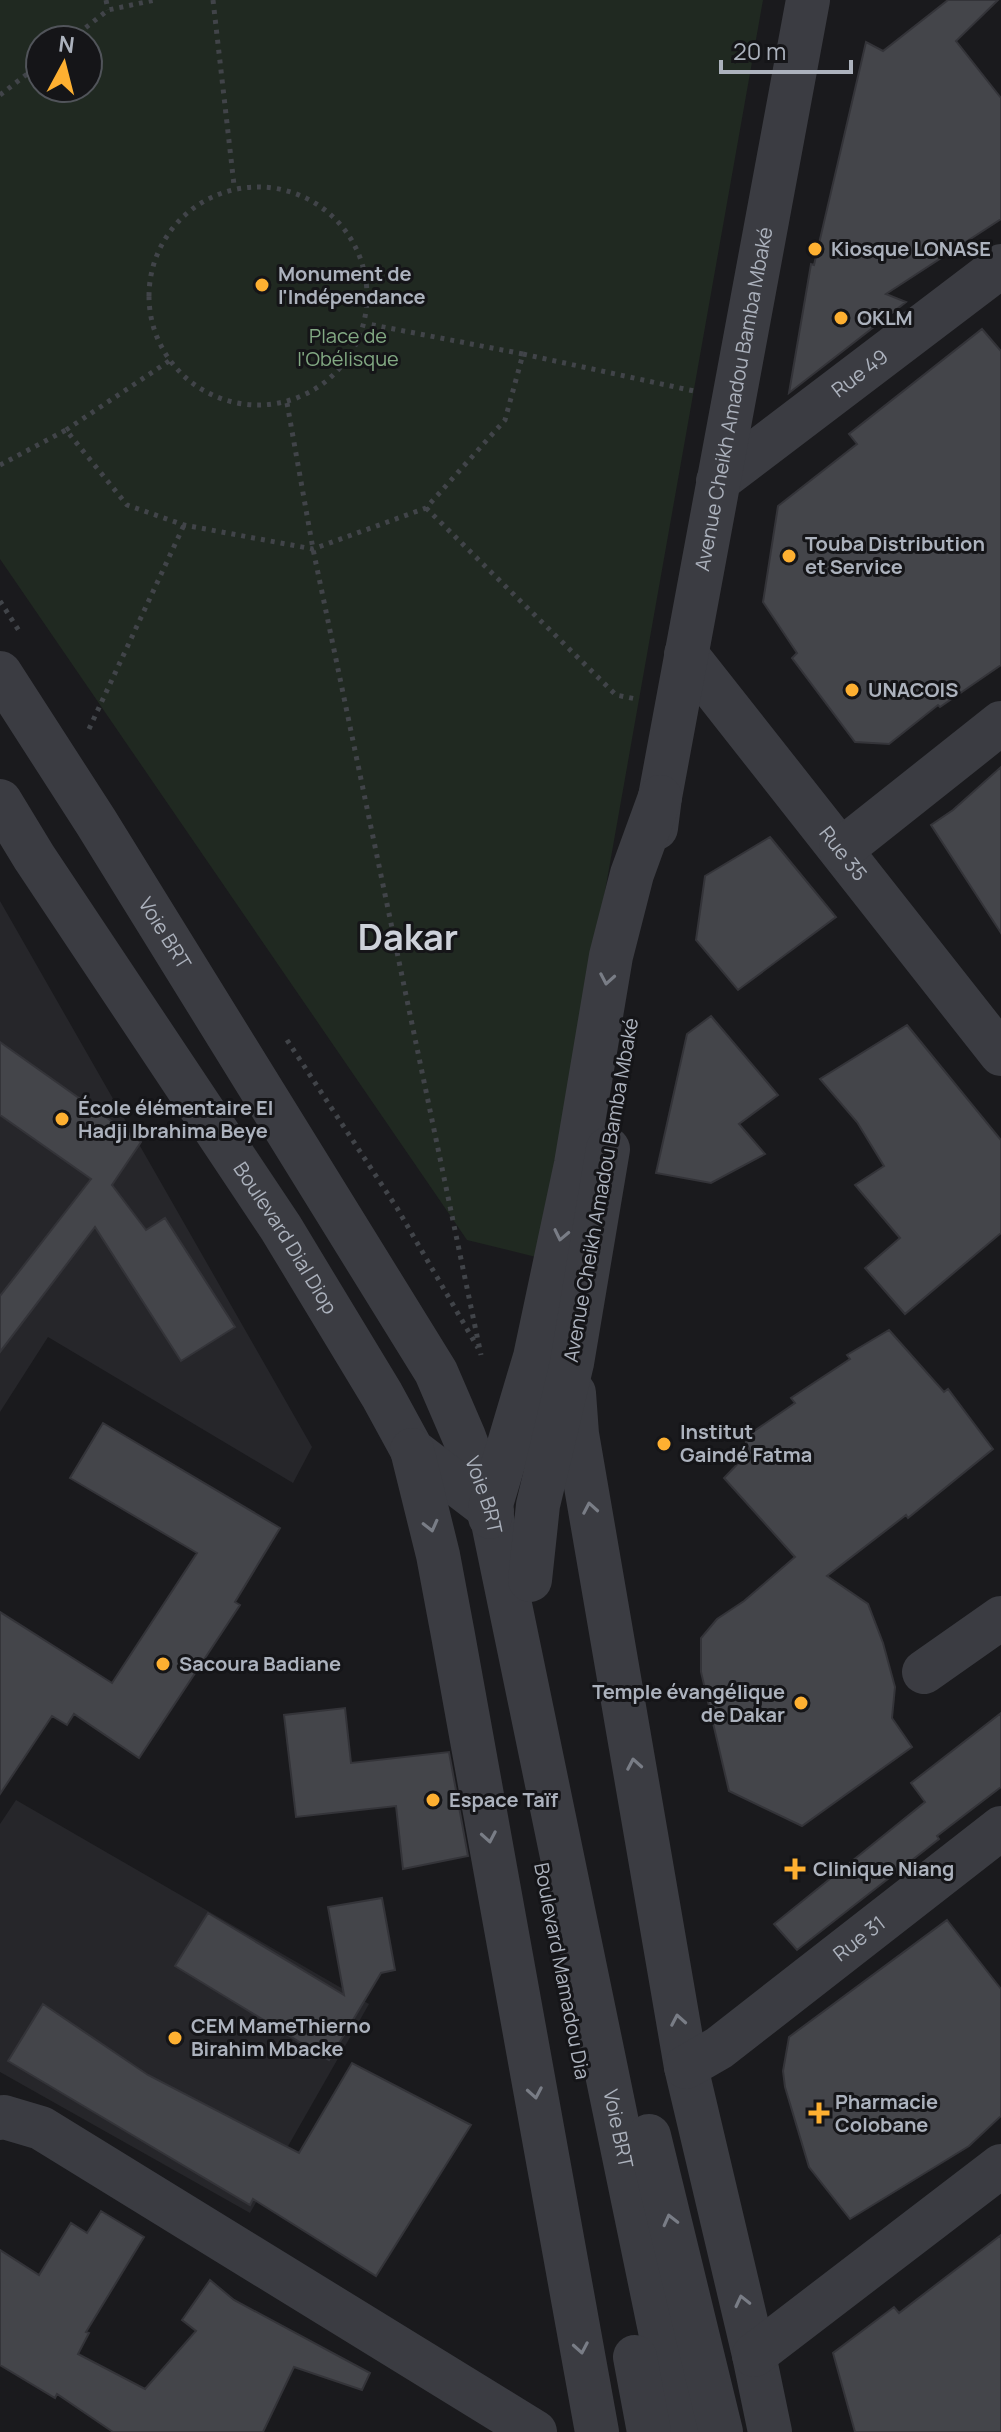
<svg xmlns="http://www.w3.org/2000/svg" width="1001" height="2432" viewBox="0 0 1001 2432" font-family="Manrope,sans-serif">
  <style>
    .built { fill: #26262a }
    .green { fill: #202921; fill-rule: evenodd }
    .building { fill: #44454a; stroke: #343439; stroke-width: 2 }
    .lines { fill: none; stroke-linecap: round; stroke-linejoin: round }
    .path { stroke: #414449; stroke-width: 5; stroke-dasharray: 4 6; stroke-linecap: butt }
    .minor { stroke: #3b3c42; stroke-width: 44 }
    .oneway { stroke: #797d86 }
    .poi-dot { fill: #feb031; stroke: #151518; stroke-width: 3 }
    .labels { text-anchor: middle; stroke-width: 6; stroke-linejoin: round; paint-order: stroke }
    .poi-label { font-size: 20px; font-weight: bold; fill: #acb2bd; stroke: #151518; text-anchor: start }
    .park-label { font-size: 20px; fill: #82a983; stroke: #151518 }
    .street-label { font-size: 20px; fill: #acb2bd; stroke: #151518 }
    .town-label { font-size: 36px; font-weight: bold; fill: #cdd1d9; stroke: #151518 }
  </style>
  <rect width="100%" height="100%" fill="#1a1a1d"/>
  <path class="built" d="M0,901L312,1447L293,1483L48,1337L0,1412Z
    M16,1800L369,2004L250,2213L0,2072V1824Z"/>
  <path class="green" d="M0,0H763L540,1258L467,1240L0,559ZM40,40H88V88H40Z"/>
  <path class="building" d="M948,0H998L956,41L1001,98V219L886,294L906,302L789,393L811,264L814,265L866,42L883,51Z
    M982,329L1001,351V665L940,707L938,705L889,744L855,742L792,658L797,653L763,602L778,506L857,444L849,434Z
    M1001,767V933L931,825L953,810Z
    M770,837L836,917L738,990L696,940L705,876Z
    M711,1016L778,1095L739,1124L765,1154L711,1183L656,1173L687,1034Z
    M907,1025L1001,1140V1233L905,1314L865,1268L900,1238L855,1185L884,1166L857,1122L820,1079Z
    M0,1042L141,1142L112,1185L146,1230L165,1218L235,1327L181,1361L95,1227L0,1352V1296L91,1179L0,1115Z
    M889,1330L944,1392L948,1389L993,1449L908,1518L906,1515L827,1576L868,1604L883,1643L895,1687L892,1718L912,1747L802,1826L729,1791L701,1672V1638L717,1619L744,1601L795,1557L724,1478L750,1451L744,1438L795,1403L791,1398L850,1359L847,1355Z
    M103,1423L280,1528L235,1602L240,1605L139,1758L74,1714L67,1725L52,1716L0,1794V1612L112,1683L197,1553L70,1478Z
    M345,1708L351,1763L449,1752L468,1856L403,1869L396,1806L296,1817L284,1715Z
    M1001,1713V1787L937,1836L939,1839L797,1950L774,1924L925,1802L911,1783Z
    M382,1898L395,1970L381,1973L329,2060L175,1966L208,1913L344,1995L328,1907Z
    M947,1920L1001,1989V2116L969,2146L850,2219L809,2167L785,2087L783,2071L789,2037Z
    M43,2004L148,2075L299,2153L352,2063L471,2125L376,2276L253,2199L250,2205L8,2061Z
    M101,2211L144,2237L86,2332L89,2333L78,2354L145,2389L196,2331L182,2320L210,2280L234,2300L370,2373L362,2390L294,2367L263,2432H113L57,2394L55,2398L0,2365V2250L39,2275L71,2223L87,2233Z
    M1001,2235V2432H855L833,2353L894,2307L899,2313Z"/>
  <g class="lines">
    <path class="path" d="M106,0L108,10
      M213,0L234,185
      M70,40L108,10L155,0
      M0,95L40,64
      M149 296a109 109 0 1 1 218 0a109 109 0 1 1-218 0Z
      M523,354L694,391
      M287,403L313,549L481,1355
      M66,430L169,361
      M0,465L66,430L127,505L184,525L313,549L426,508L505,420L523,354L368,324
      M426,508L616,695L636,699
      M0,601L21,634
      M89,729L184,525
      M287,1040L397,1208L478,1348"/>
    <g class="minor">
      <path id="s1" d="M718,481L1001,266"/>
      <path id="s2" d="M686,654L1001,1054"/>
      <path id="s3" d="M0,673L96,822L436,1372L464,1437L490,1508L681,2432"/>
      <path id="s4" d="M0,801L34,857L281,1228L382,1395L412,1450L492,1511"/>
      <path id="s5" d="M656,828L660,797L808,0"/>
      <path d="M841,850L1001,723"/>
      <path d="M574,1393L577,1434L686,2067L754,2355L770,2432"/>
      <path d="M412,1450L438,1555L453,1635L597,2432"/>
      <path d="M490,1517V1508L535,1357L576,1164L611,956L632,874L660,797"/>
      <path d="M530,1580L538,1505L572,1363L608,1149"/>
      <path d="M924,1672L1001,1618"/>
      <path id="s6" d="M686,2067L719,2048L1001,1828"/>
      <path d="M0,2118L4,2117L41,2128L535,2432"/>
      <path d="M649,2136L721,2432"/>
      <path d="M754,2355L1001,2166"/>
      <path d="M635,2357L649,2432"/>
    </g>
  </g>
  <defs><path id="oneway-chevron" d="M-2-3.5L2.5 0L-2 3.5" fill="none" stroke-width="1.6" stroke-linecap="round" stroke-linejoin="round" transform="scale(2)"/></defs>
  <g class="oneway">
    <use href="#oneway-chevron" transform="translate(607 979) rotate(100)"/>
    <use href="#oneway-chevron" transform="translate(561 1235) rotate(102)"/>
    <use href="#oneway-chevron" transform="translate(590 1508) rotate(-100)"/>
    <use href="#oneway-chevron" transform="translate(431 1526) rotate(76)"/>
    <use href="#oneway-chevron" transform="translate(634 1764) rotate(-100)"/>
    <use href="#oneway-chevron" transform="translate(489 1837) rotate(80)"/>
    <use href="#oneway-chevron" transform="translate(678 2020) rotate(-100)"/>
    <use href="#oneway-chevron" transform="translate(535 2093) rotate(80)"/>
    <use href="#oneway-chevron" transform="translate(670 2220) rotate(-104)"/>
    <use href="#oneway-chevron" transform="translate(742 2301) rotate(-103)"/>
    <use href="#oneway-chevron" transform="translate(581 2348) rotate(80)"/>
  </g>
  <g class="poi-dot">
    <circle cx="815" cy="249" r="8"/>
    <circle cx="262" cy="285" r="8"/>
    <circle cx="841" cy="318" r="8"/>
    <circle cx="789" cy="556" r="8"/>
    <circle cx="852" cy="690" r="8"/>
    <circle cx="62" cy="1119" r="8"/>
    <circle cx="664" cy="1444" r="8"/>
    <circle cx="163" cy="1664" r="8"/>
    <circle cx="801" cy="1703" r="8"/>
    <circle cx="433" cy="1800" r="8"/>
    <path d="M791 1857h8v8h8v8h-8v8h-8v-8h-8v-8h8z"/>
    <circle cx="175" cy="2038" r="8"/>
    <path d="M815 2101h8v8h8v8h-8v8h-8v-8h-8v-8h8z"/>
  </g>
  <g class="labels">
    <g class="poi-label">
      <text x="831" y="256">Kiosque LONASE</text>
      <text x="278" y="281">Monument de<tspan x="278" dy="23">l'Indépendance</tspan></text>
      <text x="857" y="325">OKLM</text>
      <text x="805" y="551">Touba Distribution<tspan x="805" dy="23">et Service</tspan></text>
      <text x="868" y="697">UNACOIS</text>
      <text x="78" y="1115">École élémentaire El<tspan x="78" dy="23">Hadji Ibrahima Beye</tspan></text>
      <text x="680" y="1439">Institut<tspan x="680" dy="23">Gaindé Fatma</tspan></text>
      <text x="179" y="1671">Sacoura Badiane</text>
      <text x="785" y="1699" text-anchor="end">Temple évangélique<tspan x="785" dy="23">de Dakar</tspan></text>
      <text x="449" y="1807">Espace Taïf</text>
      <text x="813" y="1876">Clinique Niang</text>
      <text x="191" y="2033">CEM MameThierno<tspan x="191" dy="23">Birahim Mbacke</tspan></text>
      <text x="835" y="2109">Pharmacie<tspan x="835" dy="23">Colobane</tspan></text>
    </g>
    <g class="park-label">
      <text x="348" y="343">Place de<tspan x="348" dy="23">l'Obélisque</tspan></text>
    </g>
    <g class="street-label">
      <text dy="7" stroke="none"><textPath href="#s1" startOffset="178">Rue 49</textPath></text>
      <text dy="7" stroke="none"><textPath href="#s5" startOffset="436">Avenue Cheikh Amadou Bamba Mbaké</textPath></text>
      <text dy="7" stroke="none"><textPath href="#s2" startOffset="254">Rue 35</textPath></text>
      <text dy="7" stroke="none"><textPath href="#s3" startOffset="308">Voie BRT</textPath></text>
      <text transform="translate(601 1190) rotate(-80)" y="7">Avenue Cheikh Amadou Bamba Mbaké</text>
      <text dy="7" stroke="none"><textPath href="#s4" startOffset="522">Boulevard Dial Diop</textPath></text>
      <text dy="7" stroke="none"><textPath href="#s3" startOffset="956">Voie BRT</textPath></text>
      <text dy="7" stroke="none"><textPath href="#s6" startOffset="216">Rue 31</textPath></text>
      <text transform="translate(562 1971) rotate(79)" y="7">Boulevard Mamadou Dia</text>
      <text dy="7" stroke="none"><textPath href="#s3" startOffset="1604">Voie BRT</textPath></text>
    </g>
    <g class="town-label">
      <text x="408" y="950">Dakar</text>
    </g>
  </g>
  <g transform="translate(64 64) rotate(7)"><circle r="38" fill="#151518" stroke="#51545a" stroke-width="2"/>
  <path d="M0-6L14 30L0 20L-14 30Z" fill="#feb031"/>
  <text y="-12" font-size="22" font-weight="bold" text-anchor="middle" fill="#acb2bd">N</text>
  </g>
  <path d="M721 60v12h130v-12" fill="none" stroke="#acb2bd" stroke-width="4"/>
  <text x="733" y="60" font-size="24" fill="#acb2bd" stroke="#151518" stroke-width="6" paint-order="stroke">20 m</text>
</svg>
